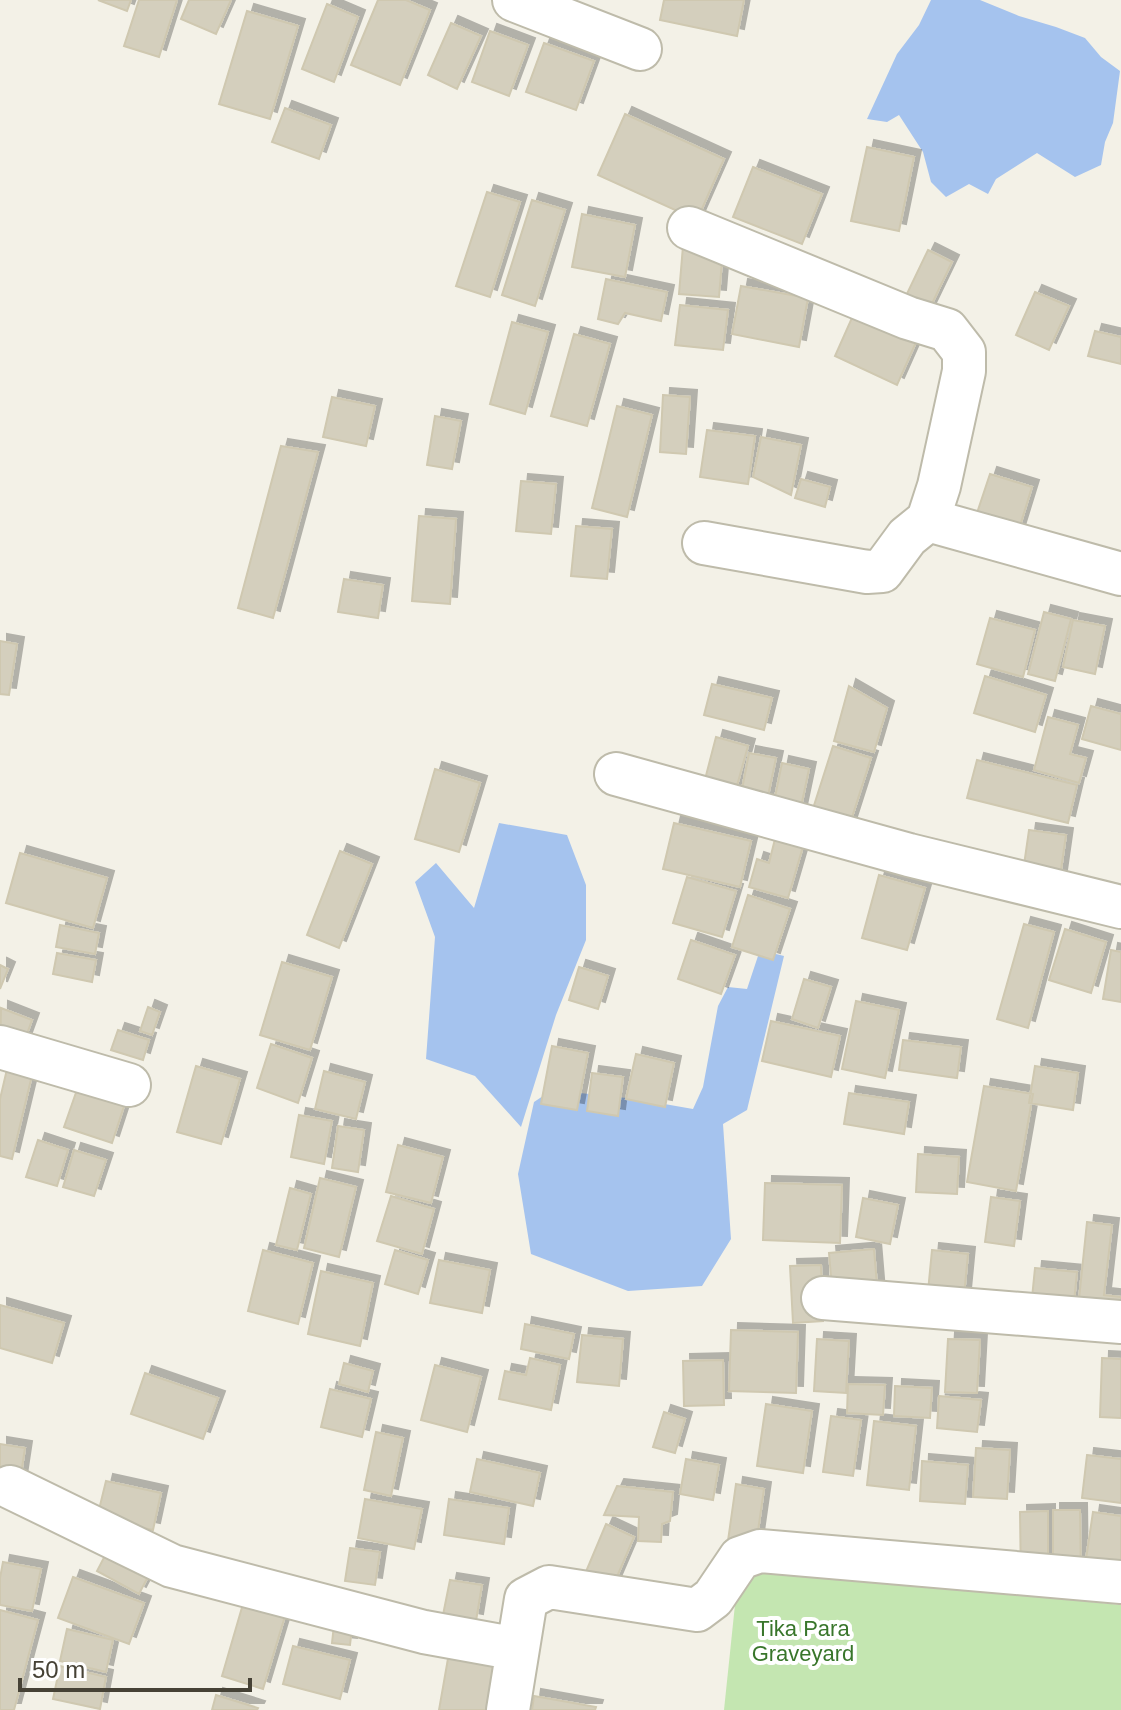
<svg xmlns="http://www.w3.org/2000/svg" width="1121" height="1710" viewBox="0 0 1121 1710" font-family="Arial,sans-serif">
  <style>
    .green { fill: #c4e6b1 }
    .water { fill: #a5c3ee }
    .building { fill: #d4cfbd; stroke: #cfc8b0; stroke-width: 2; filter: url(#shadow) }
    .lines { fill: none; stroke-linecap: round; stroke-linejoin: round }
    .minor-casing { stroke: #bebbaa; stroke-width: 46 }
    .minor { stroke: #fff; stroke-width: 42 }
    .labels { text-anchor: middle; stroke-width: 8; stroke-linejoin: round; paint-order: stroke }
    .park-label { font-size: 22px; fill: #39762b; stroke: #fff }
  </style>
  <defs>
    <filter id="shadow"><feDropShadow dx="7" dy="-7" stdDeviation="0" flood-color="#0004"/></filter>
  </defs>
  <rect width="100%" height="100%" fill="#f3f1e7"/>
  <path class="green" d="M769,1569L1121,1605V1710H724L738,1576Z"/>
  <path class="water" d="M931,0H980L1019,16L1056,27L1085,38L1101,57L1120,71L1113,123L1105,142L1101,165L1075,177L1037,153L996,179L988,194L969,184L946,197L931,182L923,152L899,115L887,122L867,119L897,54L919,25Z
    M499,823L567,835L586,885V940L556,1015L521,1127L475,1076L426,1059L435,937L415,882L436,863L474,908Z
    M760,950L784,956L747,1110L723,1124L731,1239L702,1286L628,1291L531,1254L518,1174L534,1102L552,1090L636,1099L693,1109L703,1087L718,1006L728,987L747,989Z"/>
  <path class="building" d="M98,0H131L127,11Z
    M139,0H177L159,57L124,46Z
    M189,0H231L216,34L181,19Z
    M378,0H406L430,10L400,85L351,65Z
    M664,0H744L737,36L660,20Z
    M327,4L358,17L334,82L302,69Z
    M247,11L298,26L270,119L219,104Z
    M451,23L481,36L457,89L428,75Z
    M490,31L528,45L509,96L472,82Z
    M544,43L594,61L576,110L526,92Z
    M285,108L331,125L319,159L272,142Z
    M625,114L724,159L697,220L598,175Z
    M867,147L914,157L899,231L851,221Z
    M753,167L822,194L802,244L733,217Z
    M487,192L520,202L490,297L456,286Z
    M532,200L565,210L535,306L502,295Z
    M582,214L635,225L625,277L572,267Z
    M683,246L723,249L719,297L679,294Z
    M928,250L952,262L927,314L903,302Z
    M606,279L667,292L661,321L625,313L618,324L598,319Z
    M741,286L808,298L799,347L732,334Z
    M1035,292L1069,306L1049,350L1016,335Z
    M680,305L728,310L723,350L675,345Z
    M855,311L917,340L897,385L835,356Z
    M512,322L548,332L525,414L490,404Z
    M1095,331L1121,337V364L1088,356Z
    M574,334L610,344L587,426L551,416Z
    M663,395L690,397L686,454L660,452Z
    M332,397L375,406L366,446L323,437Z
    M617,406L652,415L627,517L592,508Z
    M435,416L461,421L452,469L427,465Z
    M707,430L755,436L748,484L700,477Z
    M761,437L801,445L791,495L753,477Z
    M281,446L318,452L273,618L238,608Z
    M990,474L1032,487L1015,542L972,528Z
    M801,479L830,487L825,507L795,498Z
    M521,481L556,484L551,534L516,531Z
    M419,516L456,519L450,604L412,601Z
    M576,526L612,529L607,579L571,576Z
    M344,579L383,585L378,618L338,612Z
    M1044,612L1071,619L1055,681L1028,674Z
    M990,618L1035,630L1023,677L977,664Z
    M1073,620L1105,626L1095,674L1063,667Z
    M0,641L17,644L9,695L0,694Z
    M985,676L1046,695L1035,732L974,713Z
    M712,684L772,698L764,730L704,715Z
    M849,686L887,708L874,752L834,741Z
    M1091,706L1121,714V750L1082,739Z
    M1048,717L1078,725L1070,754L1086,758L1079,783L1034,770Z
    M716,737L748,746L733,800L702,791Z
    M833,746L871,758L847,833L809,821Z
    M749,753L776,758L764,815L738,810Z
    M977,760L1077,785L1068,823L967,798Z
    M782,763L809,769L797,826L770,821Z
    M435,769L480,783L459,852L415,839Z
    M674,823L751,841L740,887L663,869Z
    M1029,830L1066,835L1059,884L1022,879Z
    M776,835L804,843L788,898L749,887L757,859L769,863Z
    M340,851L372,864L339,948L307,935Z
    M20,853L107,878L93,928L6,903Z
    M879,875L925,888L907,950L862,938Z
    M687,877L736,891L722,937L673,923Z
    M748,895L790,909L773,960L732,947Z
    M1024,924L1054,932L1028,1028L997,1019Z
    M60,925L99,933L95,954L56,947Z
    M1065,929L1106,942L1091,993L1049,980Z
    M691,940L735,955L721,994L678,979Z
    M1111,950L1121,952V1002L1103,999Z
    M57,953L96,960L92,982L53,974Z
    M282,962L332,977L310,1050L260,1035Z
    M0,965L8,969L0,989Z
    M579,967L608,976L598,1009L569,1000Z
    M804,979L831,987L818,1028L792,1019Z
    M856,1001L899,1010L885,1078L842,1069Z
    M148,1007L160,1012L152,1035L140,1031Z
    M1,1008L32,1020L16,1064L0,1057Z
    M771,1021L840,1036L831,1077L762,1061Z
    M118,1030L149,1040L143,1060L111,1050Z
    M903,1040L961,1047L957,1078L899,1070Z
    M271,1044L312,1058L298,1103L257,1088Z
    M552,1046L588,1053L577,1110L541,1104Z
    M636,1054L674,1063L665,1107L626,1099Z
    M8,1065L33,1071L12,1159L0,1156V1099Z
    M196,1066L240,1079L221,1144L177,1132Z
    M1035,1066L1078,1073L1073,1110L1029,1103Z
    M324,1071L365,1082L356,1119L315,1109Z
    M592,1073L623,1077L618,1116L587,1111Z
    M79,1084L126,1100L112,1143L64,1127Z
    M984,1086L1033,1094L1016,1191L967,1182Z
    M849,1093L909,1102L904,1134L844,1124Z
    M299,1115L332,1121L324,1164L291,1157Z
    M338,1126L364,1130L358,1172L332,1168Z
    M38,1140L68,1150L57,1186L26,1177Z
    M398,1145L443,1157L431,1203L386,1192Z
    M74,1150L106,1160L94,1196L63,1187Z
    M918,1154L959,1157L957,1194L916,1192Z
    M320,1178L356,1187L339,1257L304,1248Z
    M765,1183L842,1185L840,1243L763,1240Z
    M290,1188L311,1194L297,1250L276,1245Z
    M391,1196L434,1209L422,1254L377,1241Z
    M991,1197L1020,1201L1014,1246L985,1242Z
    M863,1198L898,1205L890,1244L856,1237Z
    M1087,1222L1112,1225L1104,1295L1121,1297V1333L1076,1328Z
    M874,1249L879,1309L834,1313L829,1253Z
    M263,1250L313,1263L298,1324L248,1311Z
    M395,1250L428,1260L418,1294L385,1284Z
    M932,1250L968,1254L963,1306L927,1302Z
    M439,1260L490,1270L482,1313L430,1303Z
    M821,1265L823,1321L793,1323L790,1266Z
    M1035,1268L1077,1272L1072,1322L1030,1318Z
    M321,1271L373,1283L360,1346L308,1334Z
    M0,1305L64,1323L52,1363L0,1348Z
    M525,1324L574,1334L569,1359L521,1349Z
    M731,1330L798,1332L796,1393L729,1391Z
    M582,1335L623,1339L619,1386L577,1382Z
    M817,1339L849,1341L846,1393L814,1391Z
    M948,1339L980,1340L977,1393L945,1392Z
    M530,1358L560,1365L551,1410L499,1399L505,1371L526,1375Z
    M1102,1358L1121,1359V1418L1100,1417Z
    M723,1360L724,1405L684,1406L683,1361Z
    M344,1363L373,1371L368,1392L339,1384Z
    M435,1365L481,1377L467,1432L421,1420Z
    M145,1373L218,1398L203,1439L131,1414Z
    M848,1384L885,1385L883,1415L847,1413Z
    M895,1386L932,1388L930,1418L894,1416Z
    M330,1389L371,1399L362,1437L321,1427Z
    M939,1396L981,1400L977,1432L937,1428Z
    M766,1404L812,1411L803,1473L757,1466Z
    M664,1412L685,1419L675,1453L653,1447Z
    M831,1416L861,1420L853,1476L823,1472Z
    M874,1421L916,1426L909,1490L867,1485Z
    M376,1432L403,1438L391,1496L364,1490Z
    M0,1444L25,1448L20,1481L0,1478Z
    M976,1448L1010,1450L1007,1499L973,1497Z
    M1087,1455L1121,1459V1503L1082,1498Z
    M477,1459L540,1473L533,1506L470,1492Z
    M686,1459L719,1465L713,1500L680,1494Z
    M922,1461L968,1465L965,1504L920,1501Z
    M106,1481L161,1493L153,1530L97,1518Z
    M736,1484L764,1489L754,1559L726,1555Z
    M617,1486L673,1492L670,1521L662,1524L661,1542L638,1541L639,1517L604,1515Z
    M365,1499L422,1509L414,1549L358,1538Z
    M449,1499L509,1508L504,1544L444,1535Z
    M1053,1510H1080L1081,1582L1053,1583Z
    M1048,1511V1584H1021L1020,1512Z
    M1093,1512L1121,1516V1589L1081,1593Z
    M606,1524L634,1537L613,1586L585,1574Z
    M112,1542L154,1565L139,1594L97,1571Z
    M350,1548L380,1552L375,1585L345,1581Z
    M3,1562L41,1569L32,1611L0,1605V1578Z
    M73,1577L144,1603L129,1644L58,1618Z
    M450,1580L482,1585L476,1621L443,1615Z
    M243,1604L285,1616L263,1689L222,1676Z
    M336,1607L354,1610L350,1645L332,1643Z
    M0,1610L38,1620L14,1710H0Z
    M67,1629L113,1640L106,1672L60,1661Z
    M453,1630L499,1638L487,1710H439Z
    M293,1646L350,1660L340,1699L283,1684Z
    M60,1666L106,1677L100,1709L53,1699Z
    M216,1695L258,1708L257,1710H212Z
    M534,1696L596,1707L595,1710H532Z"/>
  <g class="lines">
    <g class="minor-casing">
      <path id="minor" d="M514,0L640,49
        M689,228L908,318L947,330L964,352V371L939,486L928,520L1121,574
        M704,543L867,572L882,571L907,537L928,520
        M616,774L909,855L1121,907
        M0,1047L129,1085
        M823,1298L1121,1322
        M10,1487L172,1566L424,1632L517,1649
        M508,1710L526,1599L549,1587L697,1610L713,1598L740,1558L760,1551L1121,1582"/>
    </g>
    <use href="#minor" class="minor"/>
  </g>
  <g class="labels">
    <g class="park-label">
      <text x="803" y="1636">Tika Para<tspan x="803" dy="25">Graveyard</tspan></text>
    </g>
  </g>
  <path d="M20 1678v12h230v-12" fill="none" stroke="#464236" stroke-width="4"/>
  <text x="32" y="1678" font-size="24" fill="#464236" stroke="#ffffff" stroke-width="6" paint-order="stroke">50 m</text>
</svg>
